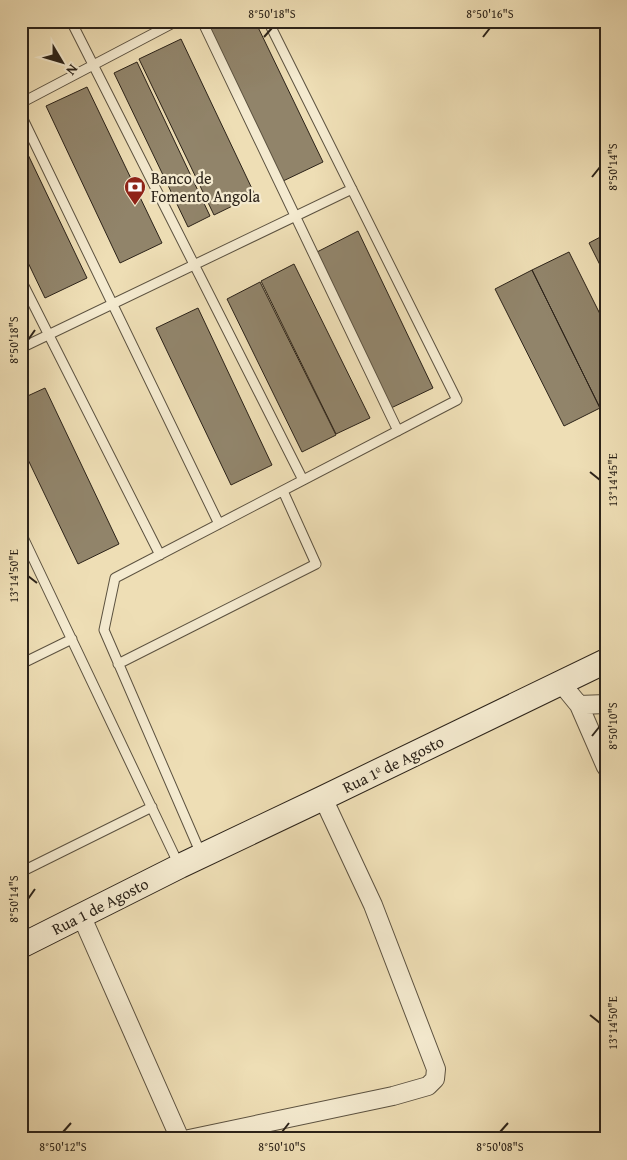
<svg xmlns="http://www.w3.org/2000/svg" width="627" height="1160" viewBox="0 0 627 1160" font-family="'Gentium Book Plus',serif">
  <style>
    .building { fill: #91846a; stroke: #2c2319 }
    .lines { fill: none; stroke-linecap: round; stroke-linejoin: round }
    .lane-casing { stroke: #5c5240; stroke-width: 11 }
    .street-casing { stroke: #5c5240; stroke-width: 20 }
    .secondary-casing { stroke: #2c2319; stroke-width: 26 }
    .lane { stroke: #f4eacf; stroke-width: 9 }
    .street { stroke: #f4eacf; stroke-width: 18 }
    .secondary { stroke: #f4eacf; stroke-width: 24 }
    .ticks { fill: none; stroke: #2c2319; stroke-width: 2 }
    .labels { text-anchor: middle; stroke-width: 4.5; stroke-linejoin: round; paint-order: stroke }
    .poi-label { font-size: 16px; fill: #2c2319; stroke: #f4eacf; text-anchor: start }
    .street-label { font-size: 16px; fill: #2c2319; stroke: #f4eacf }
    .neatline { fill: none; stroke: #2c2319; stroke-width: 2 }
    .ticks-label { font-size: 12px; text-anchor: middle; fill: #2c2319 }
  </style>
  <rect width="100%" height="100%" fill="#eedeb5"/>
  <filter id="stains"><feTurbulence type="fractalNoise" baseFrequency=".004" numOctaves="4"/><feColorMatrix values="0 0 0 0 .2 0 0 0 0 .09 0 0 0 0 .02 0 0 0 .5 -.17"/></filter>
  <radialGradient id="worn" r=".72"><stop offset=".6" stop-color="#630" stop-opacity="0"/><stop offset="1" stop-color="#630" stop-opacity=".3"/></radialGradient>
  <path class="building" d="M216,21H255L323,162L281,182L207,26Z
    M181,39L255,195L214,215L139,59Z
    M137,62L210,216L188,227L114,73Z
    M87,87L162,243L120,263L46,106Z
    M21,140L87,278L45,298L21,248Z
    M358,231L433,388L391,408L317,252Z
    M606,234V277L589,243Z
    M569,252L606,326V405L600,408L532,270Z
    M294,264L370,418L336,434L261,281Z
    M532,270L600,408L564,426L495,289Z
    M260,282L336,435L302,452L227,299Z
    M198,308L272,465L231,485L156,328Z
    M45,388L119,544L78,564L21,445V399Z"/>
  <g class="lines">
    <g class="lane-casing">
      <path id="lane" d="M71,21L303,480
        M202,21L398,431
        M21,103L177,21
        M21,115L219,524
        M21,280L160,555
        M21,348L352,189
        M21,533L179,865
        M21,664L72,639
        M118,664L316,564L283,491
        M201,854L104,630L115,578L457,400L268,21
        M21,872L152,807"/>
    </g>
    <g class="street-casing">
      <path id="street" d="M561,683L579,705L606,704
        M579,705L606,767
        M81,915L180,1139
        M189,1139L393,1096L428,1086L435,1079L436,1069L373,905L323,798"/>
    </g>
    <g class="secondary-casing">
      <path id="secondary" d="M21,946L180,866L323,798L606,661"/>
    </g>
    <use href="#lane" class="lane"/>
    <use href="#street" class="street"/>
    <use href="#secondary" class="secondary"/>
  </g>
  <path class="ticks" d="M264,37L272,28M483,37L490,28M592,177L600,167M28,340L35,330M590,472L600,480M28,576L37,583M592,736L600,726M28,899L35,889M590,1015L600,1023M63,1132L71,1123M282,1132L289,1123M500,1132L508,1123"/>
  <defs>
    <g id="bank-pin" transform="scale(1.125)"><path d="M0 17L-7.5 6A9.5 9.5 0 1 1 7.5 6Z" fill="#8f2418" stroke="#f4eacf"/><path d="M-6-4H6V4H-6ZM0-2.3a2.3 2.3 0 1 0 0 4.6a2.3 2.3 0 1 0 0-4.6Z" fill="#fff"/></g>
  </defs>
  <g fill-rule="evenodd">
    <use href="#bank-pin" x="135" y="187"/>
  </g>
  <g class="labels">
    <g class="poi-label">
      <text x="151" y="184">Banco de<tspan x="151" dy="18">Fomento Angola</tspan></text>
    </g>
    <g class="street-label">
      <text transform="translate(393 764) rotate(-26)" y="6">Rua 1º de Agosto</text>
      <text transform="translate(100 906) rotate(-27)" y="6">Rua 1 de Agosto</text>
    </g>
  </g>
  <rect width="627" height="1160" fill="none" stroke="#eedeb5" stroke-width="55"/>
  <g transform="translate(62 62) rotate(128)" stroke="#f4eacf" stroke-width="4" paint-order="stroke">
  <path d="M0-4L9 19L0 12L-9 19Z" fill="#2c2319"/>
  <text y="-8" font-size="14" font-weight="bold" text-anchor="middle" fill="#2c2319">N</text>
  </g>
  <rect x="28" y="28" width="572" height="1104" class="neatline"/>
  <g class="ticks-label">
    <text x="272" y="18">8°50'18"S</text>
    <text x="490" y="18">8°50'16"S</text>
    <text transform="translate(613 167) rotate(-90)" y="4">8°50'14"S</text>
    <text transform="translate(14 340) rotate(-90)" y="4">8°50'18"S</text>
    <text transform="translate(613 480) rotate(-90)" y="4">13°14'45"E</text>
    <text transform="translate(14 576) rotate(-90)" y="4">13°14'50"E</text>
    <text transform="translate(613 726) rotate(-90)" y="4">8°50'10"S</text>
    <text transform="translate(14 899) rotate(-90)" y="4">8°50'14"S</text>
    <text transform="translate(613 1023) rotate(-90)" y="4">13°14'50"E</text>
    <text x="63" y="1151">8°50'12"S</text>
    <text x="282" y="1151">8°50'10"S</text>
    <text x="500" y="1151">8°50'08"S</text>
  </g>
  <rect width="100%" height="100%" filter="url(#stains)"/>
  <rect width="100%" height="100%" fill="url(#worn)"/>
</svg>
